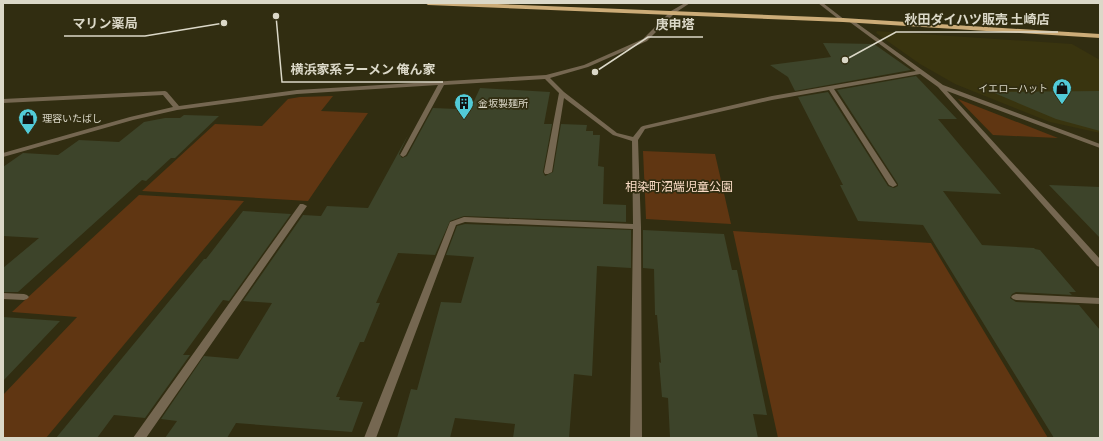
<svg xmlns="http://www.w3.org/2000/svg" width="1103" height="441" viewBox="0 0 1103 441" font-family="Commissioner,'Noto Sans JP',sans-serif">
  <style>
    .built { fill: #39340f }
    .green { fill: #603612 }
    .building { fill: #3d442a }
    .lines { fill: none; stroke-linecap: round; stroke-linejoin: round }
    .minor { fill: #756751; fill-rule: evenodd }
    .trunk { fill: #ccac78; fill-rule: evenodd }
    .labels { text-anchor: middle; stroke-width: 3.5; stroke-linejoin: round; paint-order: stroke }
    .far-poi-label { font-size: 10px; fill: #dbd8c8; stroke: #312d11; text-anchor: start }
    .park-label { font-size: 12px; fill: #fcddc7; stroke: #312d11 }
    .leader { fill: none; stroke: #dbd8c8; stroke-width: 1.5 }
    .callout-dot { fill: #dbd8c8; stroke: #312d11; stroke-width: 1.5 }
    .callout-label { font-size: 13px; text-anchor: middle; font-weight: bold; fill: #dbd8c8; stroke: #312d11; stroke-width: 3.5; stroke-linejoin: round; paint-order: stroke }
  </style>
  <rect width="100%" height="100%" fill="#312d11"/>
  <path class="built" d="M877,31L1072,44L1100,60V133L1050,122L955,84L920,64L876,33Z"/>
  <path class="green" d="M333,96L321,111L368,113L308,201L142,191L215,124L262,126L288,99L300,97Z
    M958,99L1058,138L993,135Z
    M643,151L715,154L731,224L646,219Z
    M139,195L244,201L46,438H3V395L77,317L12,312Z
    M733,231L931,243L1048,438H778Z"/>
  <path class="building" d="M823,43L874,44L911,70L795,91L788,77L770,65L831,57Z
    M916,76L957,119H938L1001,194L943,191L982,245L1034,248L1035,249L1040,250L1076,292H1069L1072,295L1016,292L1012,294L1010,298L1016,302L1079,305L1100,330V438H1054L923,225L858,221L840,185H843L798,97L828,92L888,186L894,188L898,186V184L837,90Z
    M480,88L550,92L544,124H552L543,172L545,176L553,172L561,124L587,125L586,131H593V135H600L598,166L604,167L603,204L626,205V222L464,216L450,221L435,255L398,253L376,303H380L364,342H360L336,397H340L339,400L363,402L352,432L236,423L227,438H165L177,421L161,419L204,356L238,359L272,303L243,301L303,215L321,216L327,206L368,208L408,135L399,154L402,158L407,156L433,108L457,109L461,101H474Z
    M1100,91V131L1056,119L992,92Z
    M184,115L219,116L175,158H171L146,181L142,180L18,292H3V268L39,238L3,236V167L23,153L58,155L79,140L119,142L144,122L165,118H180Z
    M1049,185L1100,187V238Z
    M243,211L291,214L229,301L223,300L183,355H190L145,418L114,415L97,438H56L204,259H206Z
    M465,224L631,230V268L597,266L592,376L574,374L569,438H513L515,424L455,418L450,438H397L411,389L417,390L441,302L461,303L474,257L446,255L457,226Z
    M643,230L724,234L732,270H737L767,415L753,414L758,438H670L668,398L662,397L659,362L661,363L657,315H655L654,269L643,268Z
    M3,317L60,321L3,381Z"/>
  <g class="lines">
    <path class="minor" d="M685,3H690L675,13L647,41L588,67L550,78L564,92L617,133L633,137L641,127L643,126L772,96L916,71L847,20L851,19L943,85L1100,144V148L947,91L1100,259V267L1097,266L938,87L920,74L834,89L897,185L893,187L889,185L829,90L772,100L645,129L638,140L641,227L642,438H630L633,229L465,222L456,225L376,438H364L450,222L464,217L633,224L632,141L613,135L564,98L552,172L548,174H545L544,172L559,93L545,79L444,85L406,155L403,157L400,155L438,85L297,94L177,110L133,120L3,157V153L130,117L173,107L163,95L3,103V99L165,91L167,92L179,106L297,90L546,75L584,65L643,39L671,11Z
      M818,3H823L845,20L841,21Z
      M300,204H303L307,206L146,438H133Z
      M3,293L24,294L27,295L29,297L27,299L24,300L3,299Z
      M1016,294L1100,298V304L1016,300L1013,299L1011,297L1013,295Z"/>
    <path class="trunk" d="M425,3H472L843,18L1100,34V38L843,22L428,5Z"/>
  </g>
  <defs>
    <g id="shop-pin" transform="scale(1)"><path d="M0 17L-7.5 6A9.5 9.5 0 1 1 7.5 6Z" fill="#52cbd8" stroke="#312d11"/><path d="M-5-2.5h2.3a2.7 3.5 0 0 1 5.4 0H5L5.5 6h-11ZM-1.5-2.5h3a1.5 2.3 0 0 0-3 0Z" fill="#111"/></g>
    <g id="building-pin" transform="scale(1)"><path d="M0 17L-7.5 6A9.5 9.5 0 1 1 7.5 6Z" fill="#52cbd8" stroke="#312d11"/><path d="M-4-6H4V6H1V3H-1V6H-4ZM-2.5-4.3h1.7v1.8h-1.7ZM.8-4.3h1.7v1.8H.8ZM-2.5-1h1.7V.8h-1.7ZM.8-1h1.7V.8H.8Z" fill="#111"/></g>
  </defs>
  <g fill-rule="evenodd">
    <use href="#shop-pin" x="1062" y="88"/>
    <use href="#building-pin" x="464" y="103"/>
    <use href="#shop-pin" x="28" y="118"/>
  </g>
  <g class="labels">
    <g class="far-poi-label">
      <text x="1048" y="92" text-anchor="end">イエローハット</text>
      <text x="478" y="107">金坂製麺所</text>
      <text x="42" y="122">理容いたばし</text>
    </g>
    <g class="park-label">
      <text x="679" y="191">相染町沼端児童公園</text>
    </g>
  </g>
  <path class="leader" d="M845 60L896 32H1058M224 23L145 36H64M595 72L648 37H703M276 16L282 82H443"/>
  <g class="callout-dot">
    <circle cx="845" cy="60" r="4"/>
    <circle cx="224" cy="23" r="4"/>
    <circle cx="595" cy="72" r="4"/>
    <circle cx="276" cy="16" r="4"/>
  </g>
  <g class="callout-label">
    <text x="977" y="24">秋田ダイハツ販売 土崎店</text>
    <text x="105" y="28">マリン薬局</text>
    <text x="675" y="29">庚申塔</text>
    <text x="363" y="74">横浜家系ラーメン 俺ん家</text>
  </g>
  <rect width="1103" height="441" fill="none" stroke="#dbd8c8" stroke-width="8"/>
</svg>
